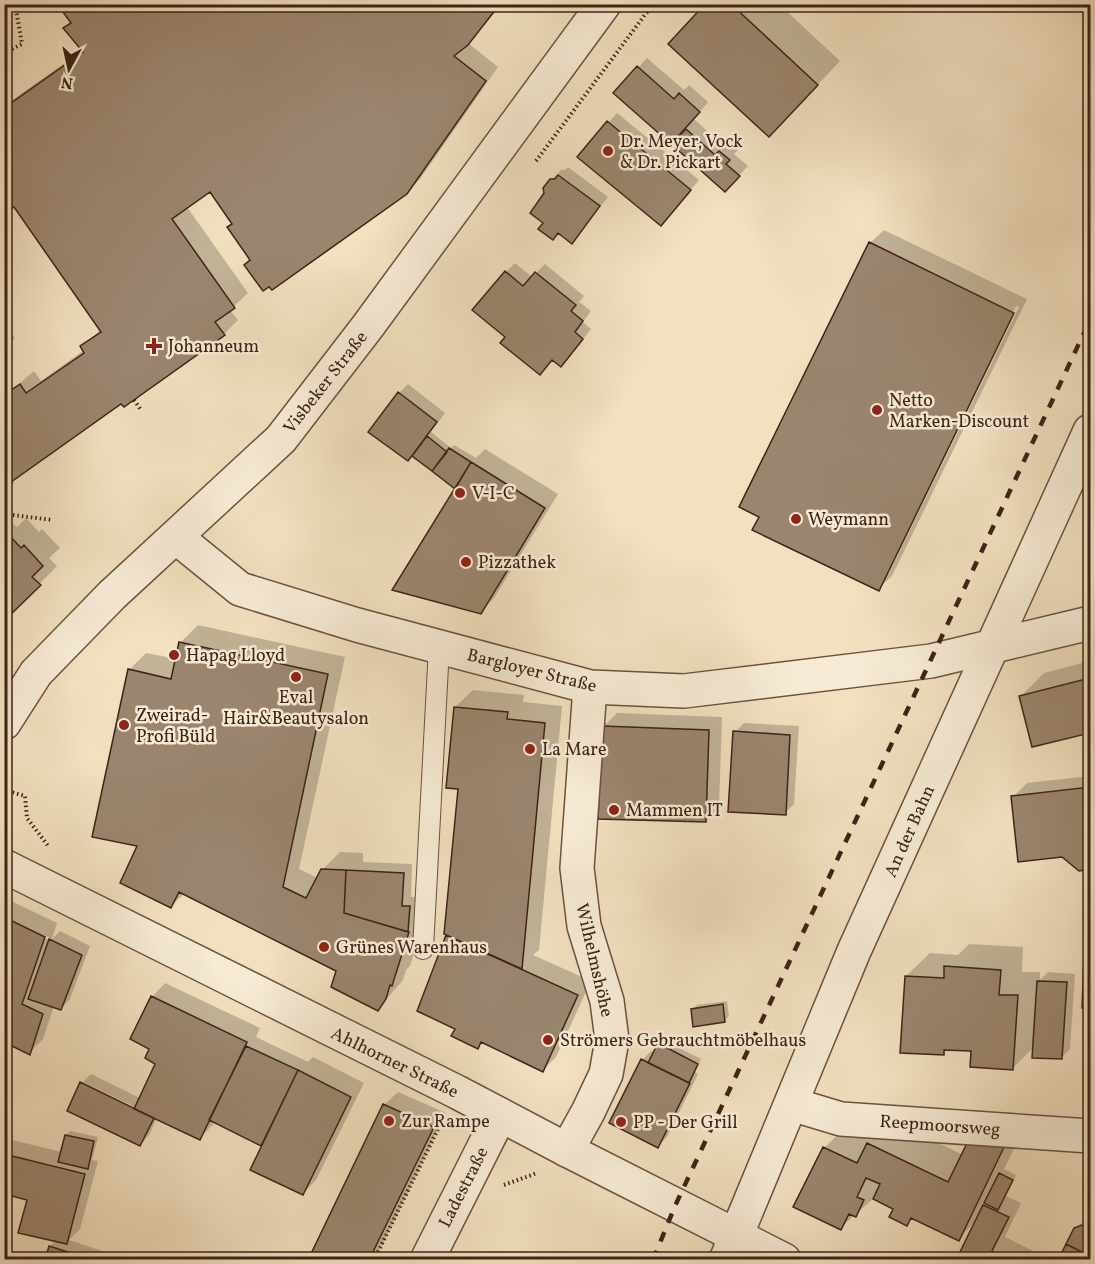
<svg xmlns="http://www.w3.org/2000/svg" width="1095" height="1264" viewBox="0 0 1095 1264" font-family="Vollkorn,serif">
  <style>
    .shadow { fill: #0003; fill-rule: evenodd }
    .building { fill: #9b856f; stroke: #3c2319; stroke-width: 1.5 }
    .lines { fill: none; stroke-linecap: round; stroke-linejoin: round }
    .service-casing { stroke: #6a5242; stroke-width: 22 }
    .minor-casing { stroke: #6a5242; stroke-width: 36 }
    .tertiary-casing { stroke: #6a5242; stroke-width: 36 }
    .path { stroke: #3c2319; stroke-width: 4; stroke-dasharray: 1.5 3; stroke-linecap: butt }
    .service { stroke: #f7ebd5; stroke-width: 20 }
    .minor { stroke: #f7ebd5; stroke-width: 33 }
    .tertiary { stroke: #f7ebd5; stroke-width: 33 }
    .rail { stroke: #3c2319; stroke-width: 4.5; stroke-dasharray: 10 10; stroke-linecap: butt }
    .poi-dot { fill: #8f2418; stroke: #f7ebd5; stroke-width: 2 }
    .labels { text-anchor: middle; stroke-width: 5; stroke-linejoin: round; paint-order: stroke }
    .poi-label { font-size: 18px; fill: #3c2319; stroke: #f7ebd5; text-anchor: start }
    .street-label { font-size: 18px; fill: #3c2319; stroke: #f7ebd5 }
  </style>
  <rect width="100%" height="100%" fill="#f2e0bf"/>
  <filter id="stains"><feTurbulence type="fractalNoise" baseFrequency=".00333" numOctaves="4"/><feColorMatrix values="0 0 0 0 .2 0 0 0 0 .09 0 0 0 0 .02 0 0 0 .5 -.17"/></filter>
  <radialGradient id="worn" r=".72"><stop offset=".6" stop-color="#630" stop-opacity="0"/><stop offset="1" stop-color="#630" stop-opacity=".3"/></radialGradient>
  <path class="shadow" d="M65,4H502L468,43L498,67L420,179L406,193L251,259L233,224L210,190L187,207L248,293L230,310L238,320L224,334L124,405L121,402L14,478V483L4,493V407L10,403L5,396L34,371L41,381L84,350L82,347L101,329L14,205L4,212V106L83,50L65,28L72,22Z
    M707,4H779L840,61L792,112Z
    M647,58L684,90L689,85L708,102L694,119L725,147L729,143L738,150L734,154L748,166L725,190L615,93Z
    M617,113L699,180L670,214L579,156Z
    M568,167L608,197L572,242L545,222L546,194L551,180L561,170H565Z
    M884,230L1027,299L892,576L878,589L870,243ZM1016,306L1019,307L888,575H885Z
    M515,263L532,277L545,264L584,296L579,302L591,311L583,322L591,329L570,356L553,359L540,373L507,337L506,272Z
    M4,323L15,338L4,349Z
    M408,384L445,413L431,432L451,448L454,445L476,458L485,449L558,494L494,598L480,612L456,488L413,454L399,393Z
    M4,516L17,527L26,518L39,532L42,529L60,548L49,558L57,566L4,620Z
    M198,625L345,657L299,869L318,878L322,870L340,852L363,853V862L412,864L411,897H418L426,915L410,966L406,970L403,980L378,1009L338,970L185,893L171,906L140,845L129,670L146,653L177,659L180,643Z
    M1090,661V731L1033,746L1021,696L1044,673Z
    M473,690L524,695L523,702L562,706L539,950L533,955L591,981L556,1057L542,1071L483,1042L477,1047L457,1029L419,1010L448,934L460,788L455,707Z
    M617,713L722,717L719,807L706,821L603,727Z
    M744,723L799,726L794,804L785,813L735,732Z
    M1090,776V868L1079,869L1013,797L1027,783Z
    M9,900L57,923L52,939L60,931L90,946L70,999L61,1009L54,1006L43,1039L29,1053L4,919L51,941L52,939L4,916V904Z
    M1090,929V1007L1083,1006L1087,933Z
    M969,944L1023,947L1022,972H1040V980L1048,972L1075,974L1070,1049L1061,1058L1034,1047L1013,1068L972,1050L948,1049L943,1054L906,976L930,953L958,955Z
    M165,983L260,1028L256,1037L308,1062L313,1057L364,1083L316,1180L303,1193L266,1139L261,1144L215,1122L200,1138L157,1118L149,1135L140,1145L135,1107L83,1082L91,1074L140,1098L157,1064L151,1048L152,997Z
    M727,1001L729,1016L725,1020L692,1010L697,1005Z
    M663,1040L701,1059L695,1072L698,1074L667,1137L658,1146L642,1060L651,1051L655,1053Z
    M398,1092L446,1113L375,1260H310L384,1105Z
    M891,1120L963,1155L1028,1120L1004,1169L1016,1175L1006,1196L1021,1203L1005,1237L1051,1260H958L977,1220L958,1239L913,1217L907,1224L895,1209L874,1198L840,1228L824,1148L848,1125Z
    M70,1131L98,1137L92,1160L98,1161L80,1229L69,1240L130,1260H46L50,1246L56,1240L28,1199L4,1193V1138L62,1152L66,1135Z
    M1087,1221L1090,1223V1260H1060L1075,1229L1080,1224Z"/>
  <path class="building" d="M64,4H500L468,45L454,56L486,81L407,194L272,290L269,287L263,291L244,265L250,260L227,227L232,224L210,192L172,219L235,308L215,322L225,335L124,407L121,404L4,487V409L10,405L4,395L20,384L26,393L84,353L80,346L101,332L14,207L4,214V108L83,52L63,28L71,23L63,12Z
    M705,4H731L818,85L769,137L668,44Z
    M637,66L674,99L679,93L700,112L671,144L613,93Z
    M607,121L691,190L661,226L577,157Z
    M686,129L715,155L719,151L730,160L726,164L740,176L725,192L671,144Z
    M558,175L600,206L572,244L558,233L553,240L538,229L543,223L530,213L544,193L543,188L550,179H555Z
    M869,242L1014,313L879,591L752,530L759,517L739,507Z
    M505,271L523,286L535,272L576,305L571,311L583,321L575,332L583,339L561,367L552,360L540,375L500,343L505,337L472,310Z
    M398,392L437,422L408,461L368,432Z
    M427,436L447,452L432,471L412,456Z
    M449,448L471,462L455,489L432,471Z
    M471,462L545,508L481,614L392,590Z
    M8,534L21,548L24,545L43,566L32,577L41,585L4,621V537Z
    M179,642L328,674L283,887L306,898L321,869L346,870L344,913L409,932L392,986L390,985L386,999L378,1011L331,987L336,971L179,892L171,908L120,883L137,846L92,837L128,669L171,679Z
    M1090,678V733L1032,747L1019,696Z
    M454,707L508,712L507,719L545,723L522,969L444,934L458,789L446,788Z
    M602,726L709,730L706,822L598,819Z
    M733,731L790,735L786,815L728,812Z
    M1090,787V869L1079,871L1062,857L1018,862L1011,796Z
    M346,870L404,873L402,906H410L408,932L344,913Z
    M4,917L45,937L22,1004L43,1014L30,1055L4,1042Z
    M1085,932H1090V1008H1082Z
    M446,935L578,995L543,1072L481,1042L478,1049L451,1036L455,1029L417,1011Z
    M49,939L82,955L61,1010L28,999Z
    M944,966L1001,970L999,995H1018L1013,1070L970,1067L971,1051L944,1050V1055L900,1053L905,976L944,978Z
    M1037,981L1067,982L1062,1059L1032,1058Z
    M151,996L247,1042L200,1140L134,1109L155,1064L145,1058L149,1049L130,1039Z
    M723,1004L725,1022L693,1027L691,1009Z
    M658,1043L698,1064L689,1083L648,1063Z
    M246,1046L298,1070L261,1146L209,1120Z
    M641,1059L690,1083L658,1148L609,1123Z
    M298,1070L351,1097L303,1195L250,1170Z
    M80,1082L154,1118L140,1146L67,1111Z
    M383,1104L434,1127L369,1260H308Z
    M65,1135L94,1141L88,1169L58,1162Z
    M968,1141L1006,1143L959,1241L911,1218L907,1226L889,1217L893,1209L873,1199L880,1184L866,1178L857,1197L864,1200L856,1217L849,1214L841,1230L793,1207L823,1147L857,1163L867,1143L948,1182Z
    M4,1154L85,1174L67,1244L18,1233L27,1200L4,1194Z
    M999,1173L1013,1180L998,1210L984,1203Z
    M983,1205L1009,1217L992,1251L1010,1260H956Z
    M1082,1225L1090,1229L1089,1256L1066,1244L1074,1228Z
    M1066,1244L1090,1256V1260H1058Z
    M49,1246L93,1260H45Z"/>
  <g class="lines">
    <g class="service-casing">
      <path id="service" d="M423,949L439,647"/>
    </g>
    <g class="minor-casing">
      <path id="minor" d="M176,537L240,589L357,625L590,687L684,691L931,661L1090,623
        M791,1104L841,1119L1090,1136
        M567,1150L588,1112L606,1074L612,1040L607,1001L584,926L577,868L590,687
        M427,1260L500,1115
        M726,1260L854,951L1090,431"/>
    </g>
    <g class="tertiary-casing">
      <path id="tertiary" d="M4,723L36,673L112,595L281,439L368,326L604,4
        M4,866L457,1092L567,1150L784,1260"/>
    </g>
    <path class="path" d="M4,53L22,44L15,4
      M536,161L653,4
      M134,400L141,410
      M4,514L53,520
      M4,790L25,796L27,818L49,847
      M504,1185L537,1173
      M374,1260L441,1123"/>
    <use href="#service" class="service"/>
    <use href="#minor" class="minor"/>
    <use href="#tertiary" class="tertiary"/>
    <path class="rail" d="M653,1260L675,1206L1090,320"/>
  </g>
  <g class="poi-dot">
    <circle cx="608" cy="151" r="6"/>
    <path d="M151 337h6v6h6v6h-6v6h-6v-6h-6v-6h6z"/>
    <circle cx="877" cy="410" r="6"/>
    <circle cx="460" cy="493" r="6"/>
    <circle cx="796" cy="519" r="6"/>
    <circle cx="466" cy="562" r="6"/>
    <circle cx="174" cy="655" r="6"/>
    <circle cx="296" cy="677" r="6"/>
    <circle cx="124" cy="725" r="6"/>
    <circle cx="530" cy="749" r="6"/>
    <circle cx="614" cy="810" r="6"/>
    <circle cx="324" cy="947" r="6"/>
    <circle cx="548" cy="1040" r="6"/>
    <circle cx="389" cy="1121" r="6"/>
    <circle cx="621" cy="1122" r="6"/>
  </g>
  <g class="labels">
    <g class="poi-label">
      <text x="620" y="147">Dr. Meyer, Vock<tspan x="620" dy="21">&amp; Dr. Pickart</tspan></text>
      <text x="168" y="352">Johanneum</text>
      <text x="889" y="406">Netto<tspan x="889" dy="21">Marken-Discount</tspan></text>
      <text x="472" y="499">V-I-C</text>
      <text x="808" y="525">Weymann</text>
      <text x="478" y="568">Pizzathek</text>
      <text x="186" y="661">Hapag Lloyd</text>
      <text x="296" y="703" text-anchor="middle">Eval<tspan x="296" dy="21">Hair&amp;Beautysalon</tspan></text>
      <text x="136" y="721">Zweirad-<tspan x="136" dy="21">Profi Büld</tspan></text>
      <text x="542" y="755">La Mare</text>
      <text x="626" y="816">Mammen IT</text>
      <text x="336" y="953">Grünes Warenhaus</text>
      <text x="560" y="1046">Strömers Gebrauchtmöbelhaus</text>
      <text x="401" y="1127">Zur Rampe</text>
      <text x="633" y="1128">PP - Der Grill</text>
    </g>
    <g class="street-label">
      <text transform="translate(325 382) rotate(-52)" y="6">Visbeker Straße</text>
      <text transform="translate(532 670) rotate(14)" y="6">Bargloyer Straße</text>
      <text transform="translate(909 831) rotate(-66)" y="6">An der Bahn</text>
      <text transform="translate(595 960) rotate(77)" y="6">Wilhelmshöhe</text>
      <text transform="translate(395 1062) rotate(26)" y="6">Ahlhorner Straße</text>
      <text transform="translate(940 1125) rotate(4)" y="6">Reepmoorsweg</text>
      <text transform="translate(463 1187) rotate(-63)" y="6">Ladestraße</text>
    </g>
  </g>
  <rect width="1095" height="1264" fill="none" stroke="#f2e0bf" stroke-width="24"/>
  <rect x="6" y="6" width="1083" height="1252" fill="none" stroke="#3c2319" stroke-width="3"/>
  <rect x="12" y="12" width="1071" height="1240" fill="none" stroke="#3c2319" stroke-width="1.5"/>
  <g transform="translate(69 69) rotate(188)" stroke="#f7ebd5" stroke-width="4.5" paint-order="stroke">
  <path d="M0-4.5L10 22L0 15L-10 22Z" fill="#3c2319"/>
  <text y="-9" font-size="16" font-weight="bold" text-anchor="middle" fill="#3c2319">N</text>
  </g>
  <rect width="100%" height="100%" filter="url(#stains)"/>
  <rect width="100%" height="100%" fill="url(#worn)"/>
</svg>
